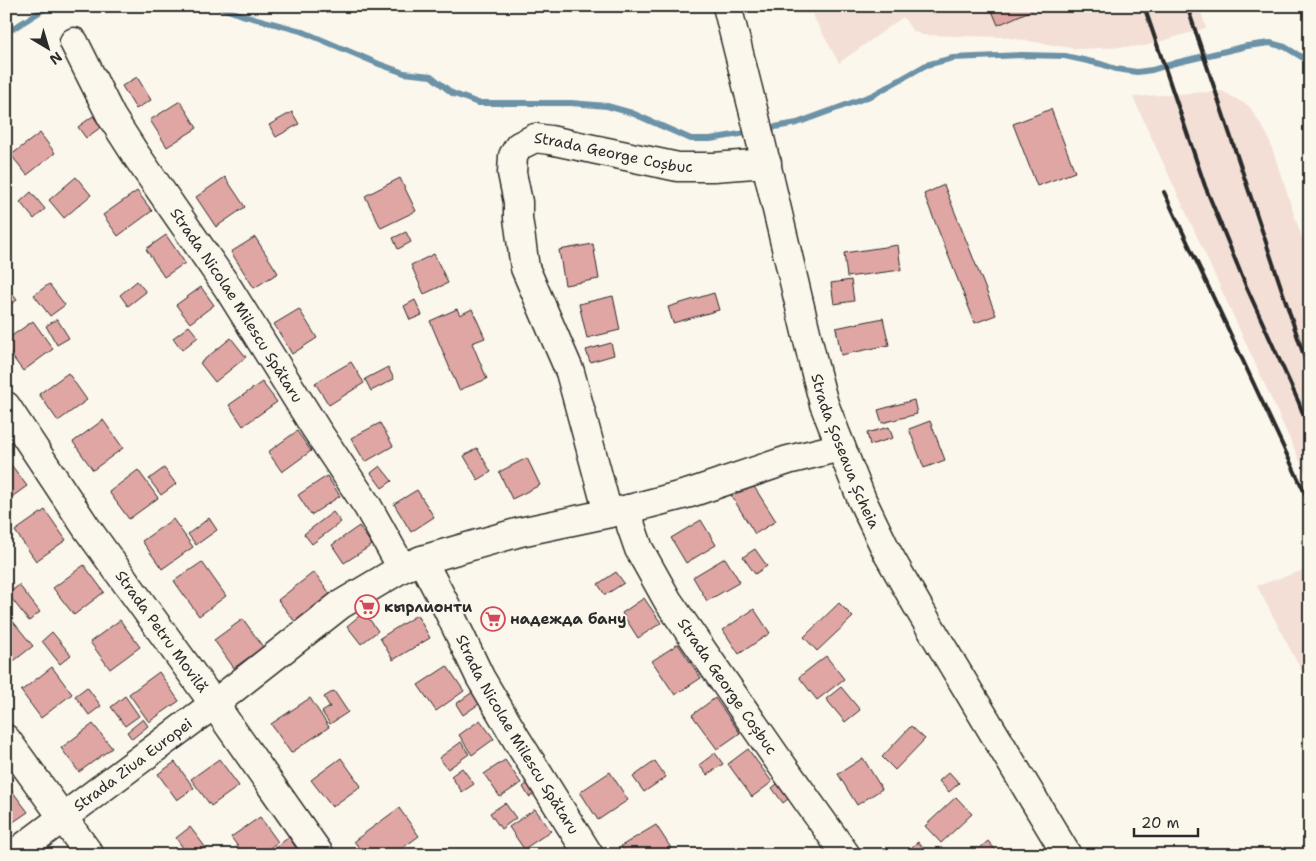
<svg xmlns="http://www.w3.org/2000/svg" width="1316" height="861" viewBox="0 0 1316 861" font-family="'Shantell Sans',sans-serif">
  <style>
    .built { fill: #f3dfd6 }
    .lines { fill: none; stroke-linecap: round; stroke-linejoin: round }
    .stream { stroke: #6c92a7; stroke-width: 6 }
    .building { fill: #e0a6a4; stroke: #2b2b2b }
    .minor-casing { stroke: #2b2b2b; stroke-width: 31 }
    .major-casing { stroke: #2b2b2b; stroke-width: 31 }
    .minor { stroke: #fbf7ec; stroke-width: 28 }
    .major { stroke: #fbf7ec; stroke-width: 28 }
    .rail { stroke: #2b2b2b; stroke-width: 4 }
    .labels { text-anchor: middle; stroke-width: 4; stroke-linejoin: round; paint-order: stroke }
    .street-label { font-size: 15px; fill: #2b2b2b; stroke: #fbf7ec }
    .poi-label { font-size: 15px; font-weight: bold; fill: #2b2b2b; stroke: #fbf7ec; text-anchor: start }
  </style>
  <rect width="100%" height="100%" fill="#fbf7ec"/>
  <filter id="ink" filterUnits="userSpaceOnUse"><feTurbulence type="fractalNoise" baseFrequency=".02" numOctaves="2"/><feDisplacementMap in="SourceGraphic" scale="10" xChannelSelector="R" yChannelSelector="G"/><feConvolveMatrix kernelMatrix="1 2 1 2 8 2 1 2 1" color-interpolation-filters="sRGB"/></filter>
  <g filter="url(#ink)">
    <path class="built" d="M750,6H1199L1206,28L1145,46L1078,49L1003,37L922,35L912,30L903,17L839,63L812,14L760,13Z
      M1222,91L1249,106L1268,136L1310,262V483L1133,97Z
      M1310,568V687L1257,586Z"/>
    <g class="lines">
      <path class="stream" d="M216,6L242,15L301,31L379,64L404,73L431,76L452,93L478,103H571L607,106L632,113L691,139H710L752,132
        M6,33L49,6
        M764,129L797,123L873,95L926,65L953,58L1022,55L1065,56L1101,64L1116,69L1137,72L1152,70L1175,63L1247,46L1270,43L1285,47L1310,62"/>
    </g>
    <path class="building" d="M990,6H1041L998,25Z
      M137,77L151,100L136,109L122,86Z
      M180,101L197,128L167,147L150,120Z
      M1051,109L1075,172L1037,186L1013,124Z
      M292,112L299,124L276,137L269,125Z
      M93,116L101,127L86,138L78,127Z
      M40,133L55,153L27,175L11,155Z
      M76,177L91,195L64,218L49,200Z
      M225,177L245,207L216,227L196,197Z
      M400,178L416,211L381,228L365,196Z
      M944,185L996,315L975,323L924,194Z
      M137,191L152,211L118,236L103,215Z
      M31,192L45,209L34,219L20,202Z
      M406,232L411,242L398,249L393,238Z
      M166,235L185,263L164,277L146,249Z
      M255,237L278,273L254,288L231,252Z
      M593,244L599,279L565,285L559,250Z
      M898,245L901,270L847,277L844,253Z
      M434,254L448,283L424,294L411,265Z
      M851,280L854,301L834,304L831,283Z
      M137,281L146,292L128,306L120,295Z
      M49,284L65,305L50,316L34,295Z
      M6,286L17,300L6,308Z
      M201,287L214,305L190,323L176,305Z
      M714,293L719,310L673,323L668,307Z
      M613,296L620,330L587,338L579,304Z
      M415,300L422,315L410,320L404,306Z
      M299,309L317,338L292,354L274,324Z
      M457,309L460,315L472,309L485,338L472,343L487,379L459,390L430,321Z
      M883,318L889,345L841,355L836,328Z
      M57,319L69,338L57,345L46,326Z
      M33,321L53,349L23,371L6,348V340Z
      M189,326L198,337L182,350L173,338Z
      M231,338L246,357L215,382L200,363Z
      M611,343L614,355L590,362L586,350Z
      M351,362L364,383L329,405L315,383Z
      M388,367L394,379L371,391L365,379Z
      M68,373L87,400L58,421L39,394Z
      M262,382L277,402L243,426L229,405Z
      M914,400L917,414L882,423L878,410Z
      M103,420L123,448L93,470L73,442Z
      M930,421L945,460L924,468L909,429Z
      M380,423L393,446L365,462L351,438Z
      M889,427L893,438L870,445L867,433Z
      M297,431L311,451L282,472L268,452Z
      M477,448L491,472L478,480L464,456Z
      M6,458L27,486L6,501Z
      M527,458L540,485L512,499L499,472Z
      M380,466L392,481L382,488L371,473Z
      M164,468L176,484L161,495L149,479Z
      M138,470L158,498L129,519L109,492Z
      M327,476L340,496L311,515L298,495Z
      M751,482L776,521L755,534L731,495Z
      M417,490L434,517L411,532L394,504Z
      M45,510L66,540L36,561L15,531Z
      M333,512L341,522L312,544L304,534Z
      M209,518L217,530L196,545L188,534Z
      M173,519L193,547L162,569L142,541Z
      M701,520L716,545L686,563L671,538Z
      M359,526L372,545L344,563L332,545Z
      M755,549L767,566L755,574L743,557Z
      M725,558L740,582L707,601L693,577Z
      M202,562L226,596L199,616L174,581Z
      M84,565L104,592L74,615L53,588Z
      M314,572L331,595L296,623L278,600Z
      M616,572L624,583L605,595L598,584Z
      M19,585L40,612L29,621L8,594Z
      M644,598L661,623L638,638L622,613Z
      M839,603L853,617L817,651L804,637Z
      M754,609L770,633L739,654L723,630Z
      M364,612L378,631L361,644L347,626Z
      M417,615L430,638L393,660L380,638Z
      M11,619L33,646L6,667V623Z
      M243,619L263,647L234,668L214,640Z
      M120,620L140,647L110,669L90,642Z
      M52,632L71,655L60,664L42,641Z
      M678,644L701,678L675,695L652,661Z
      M826,656L844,679L817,700L799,677Z
      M447,666L464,691L436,711L418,685Z
      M52,667L72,694L41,718L21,691Z
      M159,672L179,701L149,722L129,694Z
      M87,687L101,706L89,715L75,696Z
      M841,687L860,710L845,722L826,699Z
      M334,691L348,712L330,724L322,712L330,707L324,697Z
      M474,691L482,702L463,715L456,704Z
      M125,696L139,716L125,726L111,707Z
      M310,698L329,727L291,753L271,724Z
      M715,698L740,733L717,749L692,715Z
      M143,719L148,726L132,739L127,732Z
      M480,720L494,739L472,755L459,735Z
      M93,724L112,748L79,772L61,748Z
      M911,726L925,739L895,770L882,757Z
      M461,742L469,754L448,769L439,758Z
      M748,749L772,782L752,797L728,764Z
      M715,753L723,764L707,775L699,765Z
      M341,758L361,786L332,807L311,780Z
      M863,758L882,789L857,805L838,774Z
      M219,759L239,786L211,806L191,779Z
      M505,760L521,783L500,797L484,774Z
      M655,761L666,777L644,792L633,777Z
      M175,762L194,788L177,800L158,774Z
      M462,768L474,784L462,792L451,776Z
      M610,772L628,800L598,820L580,792Z
      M949,772L959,783L949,792L939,781Z
      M782,780L793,795L783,803L772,788Z
      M529,782L536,793L529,797L523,787Z
      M6,783L28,812L6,827Z
      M956,797L972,814L941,843L925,826Z
      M505,803L516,818L501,829L490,813Z
      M399,808L419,836L393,855H364L354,841Z
      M535,809L551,831L524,849L509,827Z
      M260,817L278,842L260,855H244L231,837Z
      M656,825L671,848L660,855H626L621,846Z
      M190,827L206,848L197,855H188L176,838Z
      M289,837L296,848L288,855H272L270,852Z
      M988,841L1000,855H972Z
      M918,842L924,849L917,855H902Z"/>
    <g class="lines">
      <g class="minor-casing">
        <g id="minor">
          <path id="s1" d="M74,42L111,116L136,155L228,288L316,429L368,507L402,568"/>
          <path id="s2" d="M6,406L86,527L214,704L320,855"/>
          <path id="s3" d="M629,509L631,526L639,549L668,601L779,761L846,855"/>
          <path id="s4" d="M608,513L570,372L525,268L518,218V202L512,173L513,156L519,146L535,138L550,140L678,167H714L767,163"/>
          <path id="s5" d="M422,560L447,608L480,677L517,740L589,855"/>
          <path d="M6,739L90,855"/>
          <path id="s6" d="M13,855L214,704L340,605L402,568L422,560L520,532L629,509L690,493L788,460L841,447"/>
        </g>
      </g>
      <g class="major-casing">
        <g id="major">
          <path id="s7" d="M727,6L756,121L814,366L824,404L862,500L888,554L921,612L1067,855"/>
        </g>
      </g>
      <use href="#minor" class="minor"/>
      <use href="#major" class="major"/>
      <path class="rail" d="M1144,6L1205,186L1246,286L1299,403L1310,432
        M1187,6L1310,374
        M1164,192L1310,504"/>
    </g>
  </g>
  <defs>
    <g id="supermarket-ring" transform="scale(1.25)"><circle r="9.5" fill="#fbf7ec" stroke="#d1495b" stroke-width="1.5"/><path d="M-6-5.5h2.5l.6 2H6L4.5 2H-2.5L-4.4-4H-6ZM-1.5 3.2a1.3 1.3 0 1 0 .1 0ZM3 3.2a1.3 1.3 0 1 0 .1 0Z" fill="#d1495b"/></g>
  </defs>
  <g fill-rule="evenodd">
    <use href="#supermarket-ring" x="367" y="607"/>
    <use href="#supermarket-ring" x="493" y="619"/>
  </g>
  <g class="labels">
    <g class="street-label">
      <text dy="5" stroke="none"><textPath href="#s4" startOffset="482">Strada George Coșbuc</textPath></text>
      <text dy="5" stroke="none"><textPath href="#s1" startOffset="310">Strada Nicolae Milescu Spătaru</textPath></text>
      <text dy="5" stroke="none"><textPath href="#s7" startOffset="461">Strada Șoseaua Șcheia</textPath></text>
      <text dy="5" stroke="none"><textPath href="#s2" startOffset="274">Strada Petru Movilă</textPath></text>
      <text dy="5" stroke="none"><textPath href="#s3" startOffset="205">Strada George Coșbuc</textPath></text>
      <text dy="5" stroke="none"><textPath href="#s5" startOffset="199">Strada Nicolae Milescu Spătaru</textPath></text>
      <text dy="5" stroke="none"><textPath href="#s6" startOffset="150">Strada Ziua Europei</textPath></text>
    </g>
    <g class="poi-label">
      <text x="384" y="612">кырлионти</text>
      <text x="510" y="624">надежда бану</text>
    </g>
  </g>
  <rect width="1316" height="861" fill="none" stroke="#fbf7ec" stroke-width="25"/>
  <rect x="12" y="12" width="1291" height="836" fill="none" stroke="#2b2b2b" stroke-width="2" filter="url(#ink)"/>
  <g transform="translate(48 48) rotate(142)" stroke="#fbf7ec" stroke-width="4" paint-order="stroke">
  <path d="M0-4L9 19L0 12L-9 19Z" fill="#2b2b2b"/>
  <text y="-8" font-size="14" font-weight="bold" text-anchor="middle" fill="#2b2b2b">N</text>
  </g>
  <path d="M1134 828v8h64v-8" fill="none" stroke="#2b2b2b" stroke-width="2.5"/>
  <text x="1141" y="828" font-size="15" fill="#2b2b2b" stroke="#fbf7ec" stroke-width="4" paint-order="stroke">20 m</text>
</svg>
